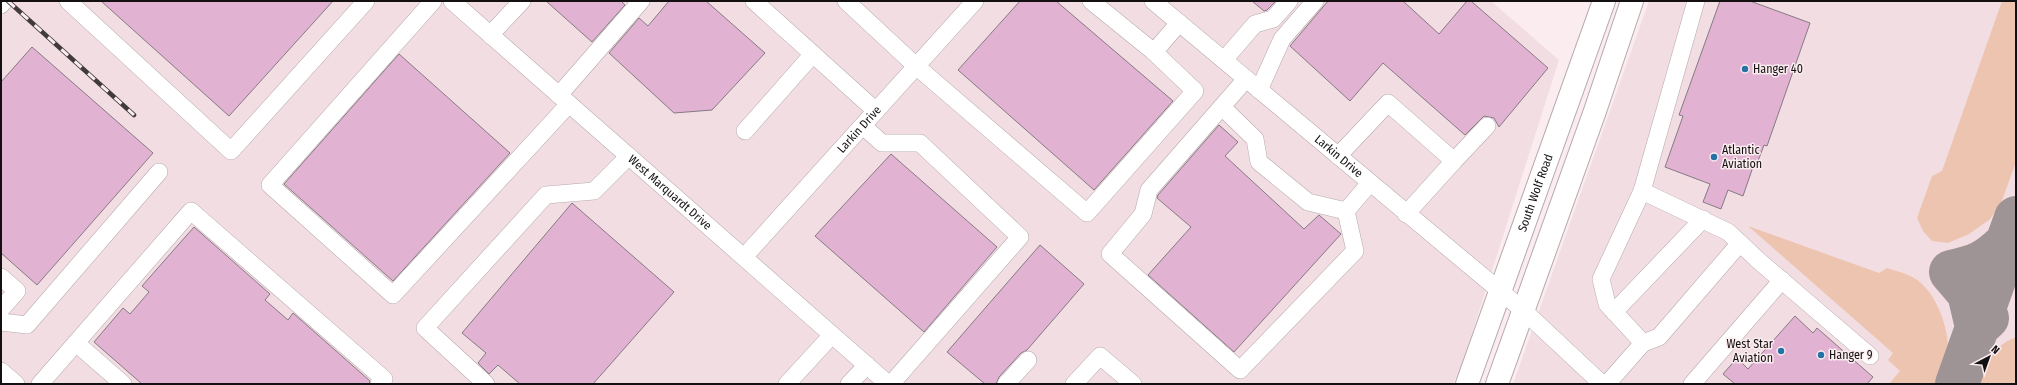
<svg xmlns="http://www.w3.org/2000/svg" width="2017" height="385" viewBox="0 0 2017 385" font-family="'Fira Sans Condensed',sans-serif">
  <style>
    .built { fill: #f2dde2 }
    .green { fill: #edc4af }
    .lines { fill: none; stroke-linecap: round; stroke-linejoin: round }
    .taxiway { stroke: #9e9496; stroke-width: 44 }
    .building { fill: #e2b2d3; stroke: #857b82 }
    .minor-casing { stroke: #b6a9ac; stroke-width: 18 }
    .major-casing { stroke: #b6a9ac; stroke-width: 24 }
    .minor { stroke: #fff; stroke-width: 17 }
    .major { stroke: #fff; stroke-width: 22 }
    .rail-casing { stroke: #413b3c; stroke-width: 4.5 }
    .rail { stroke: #faecef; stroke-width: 3; stroke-dasharray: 9; stroke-linecap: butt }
    .poi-dot { fill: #2572a5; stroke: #faecef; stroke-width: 1.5 }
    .labels { text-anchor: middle; stroke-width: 3; stroke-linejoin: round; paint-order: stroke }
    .poi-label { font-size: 12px; fill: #141011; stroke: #faecef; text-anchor: start }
    .street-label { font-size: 12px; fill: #141011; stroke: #faecef }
  </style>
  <rect width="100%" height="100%" fill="#faecef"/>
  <path class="built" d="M1,1H1491L1559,60L1461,368L1453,384H1Z
    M1649,1H2016V384H1513Z"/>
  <path class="green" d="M2002,1H2016V162L2000,206L1989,220L1969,234L1948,243L1932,241L1923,231L1917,218L1932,176L1942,171Z
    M1748,226L1879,273L1887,268C1896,271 1906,273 1914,278C1936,290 1952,333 1947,358C1945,367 1940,376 1936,384H1889L1900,371L1888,360L1893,353Z
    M2016,337V384H1975C1982,364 1995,345 2016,337Z"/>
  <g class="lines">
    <path class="taxiway" d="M1987,318L1977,327L1969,293L1951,272C1979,266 1987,262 2007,243
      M1957,384L2016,218"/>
  </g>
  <path class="building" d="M101,1H333L229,116Z
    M546,1H621L625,5L592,42Z
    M669,1H706L765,53L712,110L674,113L609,53L639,18L648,26Z
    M1020,1H1056L1173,101L1094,190L958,70Z
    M1252,1H1276L1267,10L1264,11Z
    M1328,1H1403L1439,34L1467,1H1471L1548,68L1499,127L1494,118L1484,116L1465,135L1383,63L1350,101L1290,46Z
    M1720,1H1750L1810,23L1767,146L1764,145L1758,161H1755L1743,196L1728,190L1721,209L1703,202L1710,184L1665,167L1683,116L1679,115Z
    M32,47L153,153L37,285L1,253V82Z
    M399,54L510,153L393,281L284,184Z
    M1219,125L1238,142L1225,156L1304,229L1319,215L1341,234L1234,352L1148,275L1191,227L1157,198L1158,195Z
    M891,154L997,247L924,332L815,236Z
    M572,203L674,292L593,384H520L498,365L489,374L478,363L486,353L462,333Z
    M194,227L270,294L265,300L288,320L293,313L370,381L369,384H142L94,342L123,308L130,314L149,292L142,286Z
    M1040,245L1084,284L1027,350L1021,353L999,377L996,384H985L947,352Z
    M1795,316L1813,333L1817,328L1873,377L1867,384H1735L1723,374L1737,358L1748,369Z"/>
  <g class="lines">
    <g class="minor-casing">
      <g id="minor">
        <path d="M68,1L231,151L366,1"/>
        <path d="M433,1L270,185L393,295L569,104"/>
        <path id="s1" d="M452,1L888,384"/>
        <path d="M754,1L876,111"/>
        <path d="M846,1L916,66L1087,213L1195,91L1154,52L1179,23"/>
        <path d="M1091,1L1154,52"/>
        <path id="s2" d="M1153,1L1524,311L1602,384"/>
        <path d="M1,5L4,1"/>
        <path d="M490,35L522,1"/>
        <path d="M1224,60L1255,24L1273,19L1289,1"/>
        <path d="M1246,79L1149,190L1143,214L1110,254L1240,370L1355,251L1346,211L1370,183"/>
        <path d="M1259,90L1282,39L1315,1"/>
        <path d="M559,95L641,1"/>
        <path d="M1222,107L1255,139L1259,162L1308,202L1346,211"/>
        <path d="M863,126L882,143H920L1020,237L891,384"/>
        <path d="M745,131L813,54"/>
        <path d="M1338,156L1388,103L1454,161L1406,214"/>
        <path d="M1454,161L1487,126"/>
        <path d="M1642,191L1728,232L1759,261L1870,356"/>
        <path id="s3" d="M744,257L975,1"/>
        <path d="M1,277L17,291L1,309"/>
        <path d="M1614,312L1703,219"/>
        <path d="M1,322L27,325L159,172"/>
        <path d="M76,343L123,384"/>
        <path d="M1643,343L1659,337L1740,243"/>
        <path d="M1,371L16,384"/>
        <path d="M40,384L191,211L384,379L379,384"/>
        <path d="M486,384L425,328L546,195L594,191L629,156"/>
        <path d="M787,384L832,335"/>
        <path d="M849,384L867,365"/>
        <path d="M1006,384L1028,360"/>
        <path d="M1074,384L1100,356L1133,384"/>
        <path d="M1607,384L1643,343L1607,304L1601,279L1642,191L1696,1"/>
        <path d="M1692,384L1782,280"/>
      </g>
    </g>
    <g class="major-casing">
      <g id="major">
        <path id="s4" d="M1467,384L1604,1"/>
        <path d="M1497,384L1595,111L1632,1"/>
      </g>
    </g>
    <use href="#minor" class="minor"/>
    <use href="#major" class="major"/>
    <g class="rail-casing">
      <path id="rail" d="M8,1L134,115"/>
    </g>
    <use href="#rail" class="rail"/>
  </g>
  <g class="poi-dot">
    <circle cx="1745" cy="69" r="4"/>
    <circle cx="1714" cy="157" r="4"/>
    <circle cx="1781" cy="351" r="4"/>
    <circle cx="1821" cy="355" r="4"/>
  </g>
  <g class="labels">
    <g class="poi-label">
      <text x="1753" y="73">Hanger 40</text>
      <text x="1722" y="154">Atlantic<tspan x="1722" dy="14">Aviation</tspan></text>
      <text x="1773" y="348" text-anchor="end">West Star<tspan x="1773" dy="14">Aviation</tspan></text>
      <text x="1829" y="359">Hanger 9</text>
    </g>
    <g class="street-label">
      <text dy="4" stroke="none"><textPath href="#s3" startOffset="172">Larkin Drive</textPath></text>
      <text dy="4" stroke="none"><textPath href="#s2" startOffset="242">Larkin Drive</textPath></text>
      <text dy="4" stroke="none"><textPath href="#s1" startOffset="290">West Marquardt Drive</textPath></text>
      <text dy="4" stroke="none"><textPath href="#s4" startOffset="203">South Wolf Road</textPath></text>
    </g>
  </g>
  <rect width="2017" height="385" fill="none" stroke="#141011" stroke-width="4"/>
  <g transform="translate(1989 357) rotate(41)" stroke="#faecef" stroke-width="3" paint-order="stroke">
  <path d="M0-3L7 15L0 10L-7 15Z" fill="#141011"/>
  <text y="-6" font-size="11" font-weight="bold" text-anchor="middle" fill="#141011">N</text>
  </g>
</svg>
